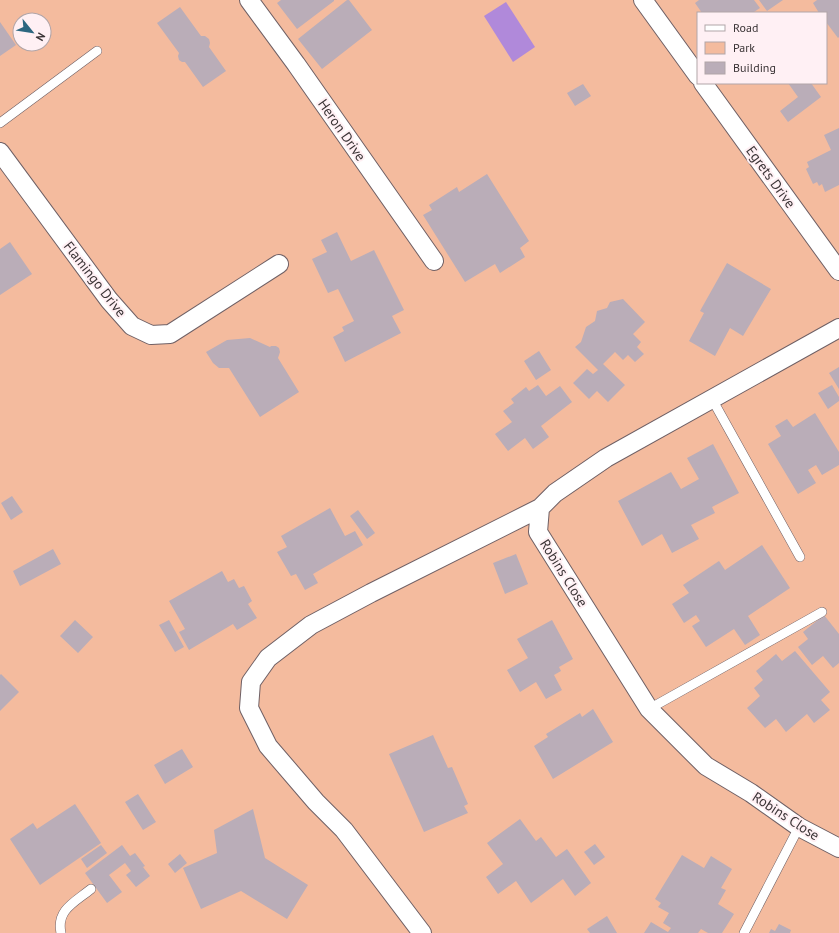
<svg xmlns="http://www.w3.org/2000/svg" width="839" height="933" viewBox="0 0 839 933" font-family="'PT Sans',sans-serif">
  <style>
    .green { fill: #f4bb9e; fill-rule: evenodd }
    .water { fill: #b089da }
    .building { fill: #baadb8 }
    .lines { fill: none; stroke-linecap: round; stroke-linejoin: round }
    .lane-casing { stroke: #6f6065; stroke-width: 10 }
    .street-casing { stroke: #6f6065; stroke-width: 20 }
    .lane { stroke: #fff; stroke-width: 9 }
    .street { stroke: #fff; stroke-width: 18 }
    .labels { text-anchor: middle; stroke-width: 4; stroke-linejoin: round; paint-order: stroke }
    .street-label { font-size: 14px; fill: #3b3436; stroke: #fff0f4 }
  </style>
  <rect width="100%" height="100%" fill="#f4e2e7"/>
  <path class="green" d="M0,0H839V933H0ZM698,13H826V83H698ZM20,20H44V44H20Z"/>
  <path class="water" d="M506,2L535,47L513,62L484,16Z"/>
  <path class="building" d="M281,0H334V1L297,29L277,3Z
    M347,0H349L372,30L322,69L298,39Z
    M699,0H754L760,8L754,12L755,13H702L695,3Z
    M759,0H783L767,11Z
    M817,0H839V37L838,38L826,22V13H819L813,3Z
    M180,7L201,36H205L209,39L210,43L209,47L226,71L203,87L185,62H182L179,60L178,56L179,53L157,23Z
    M0,22L16,45L0,56Z
    M788,83H811L821,97L788,122L780,111L798,97Z
    M583,84L591,96L575,106L567,93Z
    M839,128V185L825,192L822,184L819,186L817,182L813,184L806,169L809,167L807,162L831,150L824,135Z
    M487,174L529,241L520,248L525,257L500,273L495,264L465,282L423,215L432,210L429,205L457,187L459,192Z
    M337,232L351,261L374,250L404,310L392,316L401,333L345,362L333,337L344,331L342,327L354,321L338,289L328,293L312,259L327,252L321,240Z
    M10,242L32,274L0,295V249Z
    M727,263L771,289L743,336L730,328L715,356L689,341L704,313L700,311Z
    M623,299L645,322L633,334L641,342L637,347L644,354L635,362L628,355L623,360L615,352L603,364L625,385L608,402L597,391L589,399L573,383L587,369L593,374L598,370L575,347L581,342L586,327L595,321L597,311L607,308L610,302Z
    M250,338L270,347L271,346H276L279,348L280,352L278,358L299,392L260,417L229,368H219L213,363L206,352L227,340Z
    M539,351L551,370L536,380L524,361Z
    M839,367V389L829,373Z
    M538,385L546,396L560,386L572,402L541,426L549,437L533,449L525,438L508,451L495,434L512,422L503,411L514,403L511,399L526,387L529,391Z
    M832,385L839,397V401L828,409L818,393Z
    M815,413L839,452V465L822,475L816,465L808,470L816,483L798,494L768,444L781,436L775,426L787,419L793,427Z
    M713,444L739,493L712,507L715,513L691,525L699,539L672,553L662,534L642,546L618,501L671,472L681,489L699,479L687,458Z
    M12,496L23,512L11,520L1,503Z
    M330,508L345,536L355,531L363,545L313,574L318,583L305,590L296,574L291,576L277,552L287,547L281,536Z
    M358,510L375,533L367,539L350,516Z
    M762,545L790,588L748,616L760,635L745,645L734,629L706,647L692,626L700,621L696,615L684,623L672,604L689,593L683,585L719,561L725,570Z
    M53,549L61,564L20,586L13,571Z
    M516,554L528,584L505,594L493,563Z
    M222,571L228,582L234,579L239,588L244,586L252,601L248,604L257,618L237,630L233,624L189,650L179,632L185,629L169,601Z
    M824,615L839,634V663L833,668L823,656L812,665L798,647L808,639L803,632Z
    M75,620L93,637L78,653L60,636Z
    M169,620L184,647L175,652L159,625Z
    M552,620L573,659L559,667L561,671L554,675L562,690L546,699L536,682L520,692L507,670L528,658L517,639Z
    M795,651L830,692L821,700L830,710L814,723L807,714L786,732L776,719L765,728L747,708L760,696L754,688L763,680L756,671L776,654L782,661Z
    M1,674L19,692L0,711V675Z
    M593,709L613,742L553,779L534,746L548,737L546,734L580,713L582,717Z
    M433,735L448,768L452,767L468,804L464,806L468,813L424,832L389,754Z
    M182,749L193,767L165,784L154,765Z
    M138,794L156,822L143,830L125,802Z
    M75,804L101,843L40,885L10,839L33,823L37,829Z
    M253,809L265,858L308,885L287,919L241,891L201,909L183,868L217,853L214,830Z
    M520,819L536,841L541,837L556,857L567,849L591,883L575,896L563,879L531,903L516,881L498,894L486,877L503,864L487,843Z
    M595,844L605,857L594,865L584,852Z
    M101,845L107,853L87,868L81,859Z
    M122,845L130,856L135,853L145,866L143,867L150,876L136,887L126,875L131,871L125,863L109,875L122,892L107,903L85,873Z
    M180,854L187,863L175,873L168,864Z
    M682,855L704,868L711,856L732,869L721,888L726,890L718,904L734,914L722,933H708L701,929L698,933H644L651,922L668,932L671,928L663,923L669,913L658,907L661,903L655,899Z
    M607,916L617,933H590L587,929Z
    M779,924L791,930L790,933H769L771,929L775,931Z"/>
  <g class="lines">
    <g class="lane-casing">
      <path id="lane" d="M0,123L97,51
        M712,399L800,557
        M649,709L822,612
        M61,933C56,910 75,902 91,889
        M744,933L799,827"/>
    </g>
    <g class="street-casing">
      <path id="street" d="M249,0L296,64L434,261
        M643,0L698,76
        M703,83L839,271
        M0,152L109,300L132,326L151,335L170,334L279,264
        M839,328L606,458L555,493L540,508L538,532L649,709L706,766L751,793L799,827L839,848
        M422,933L344,830L316,802L268,746L249,708L251,682L268,658L311,625L371,593L540,508"/>
    </g>
    <use href="#lane" class="lane"/>
    <use href="#street" class="street"/>
  </g>
  <g class="labels">
    <g class="street-label">
      <text transform="translate(342 130) rotate(55)" y="5">Heron Drive</text>
      <text transform="translate(771 177) rotate(54)" y="5">Egrets Drive</text>
      <text transform="translate(95 279) rotate(52)" y="5">Flamingo Drive</text>
      <text transform="translate(564 573) rotate(58)" y="5">Robins Close</text>
      <text transform="translate(786 816) rotate(33)" y="5">Robins Close</text>
    </g>
  </g>
  <rect x="697" y="12" width="130" height="72" fill="#fff0f4" stroke="#b1a5a8"/>
  <rect x="705" y="25" width="20" height="6" fill="#ffffff" stroke="#b1a5a8"/>
  <text x="733" y="32" font-size="12" fill="#3b3436">Road</text>
  <rect x="705" y="42" width="20" height="12" fill="#f4bb9e" stroke="#b1a5a8"/>
  <text x="733" y="52" font-size="12" fill="#3b3436">Park</text>
  <rect x="705" y="62" width="20" height="12" fill="#baadb8" stroke="#b1a5a8"/>
  <text x="733" y="72" font-size="12" fill="#3b3436">Building</text>
  <g transform="translate(32 32) rotate(120)"><circle r="19" fill="#fff0f4" stroke="#b1a5a8"/>
  <path d="M0-3L7 15L0 10L-7 15Z" fill="#2d6780"/>
  <text y="-6" font-size="11" font-weight="bold" text-anchor="middle" fill="#3b3436">N</text>
  </g>
</svg>
